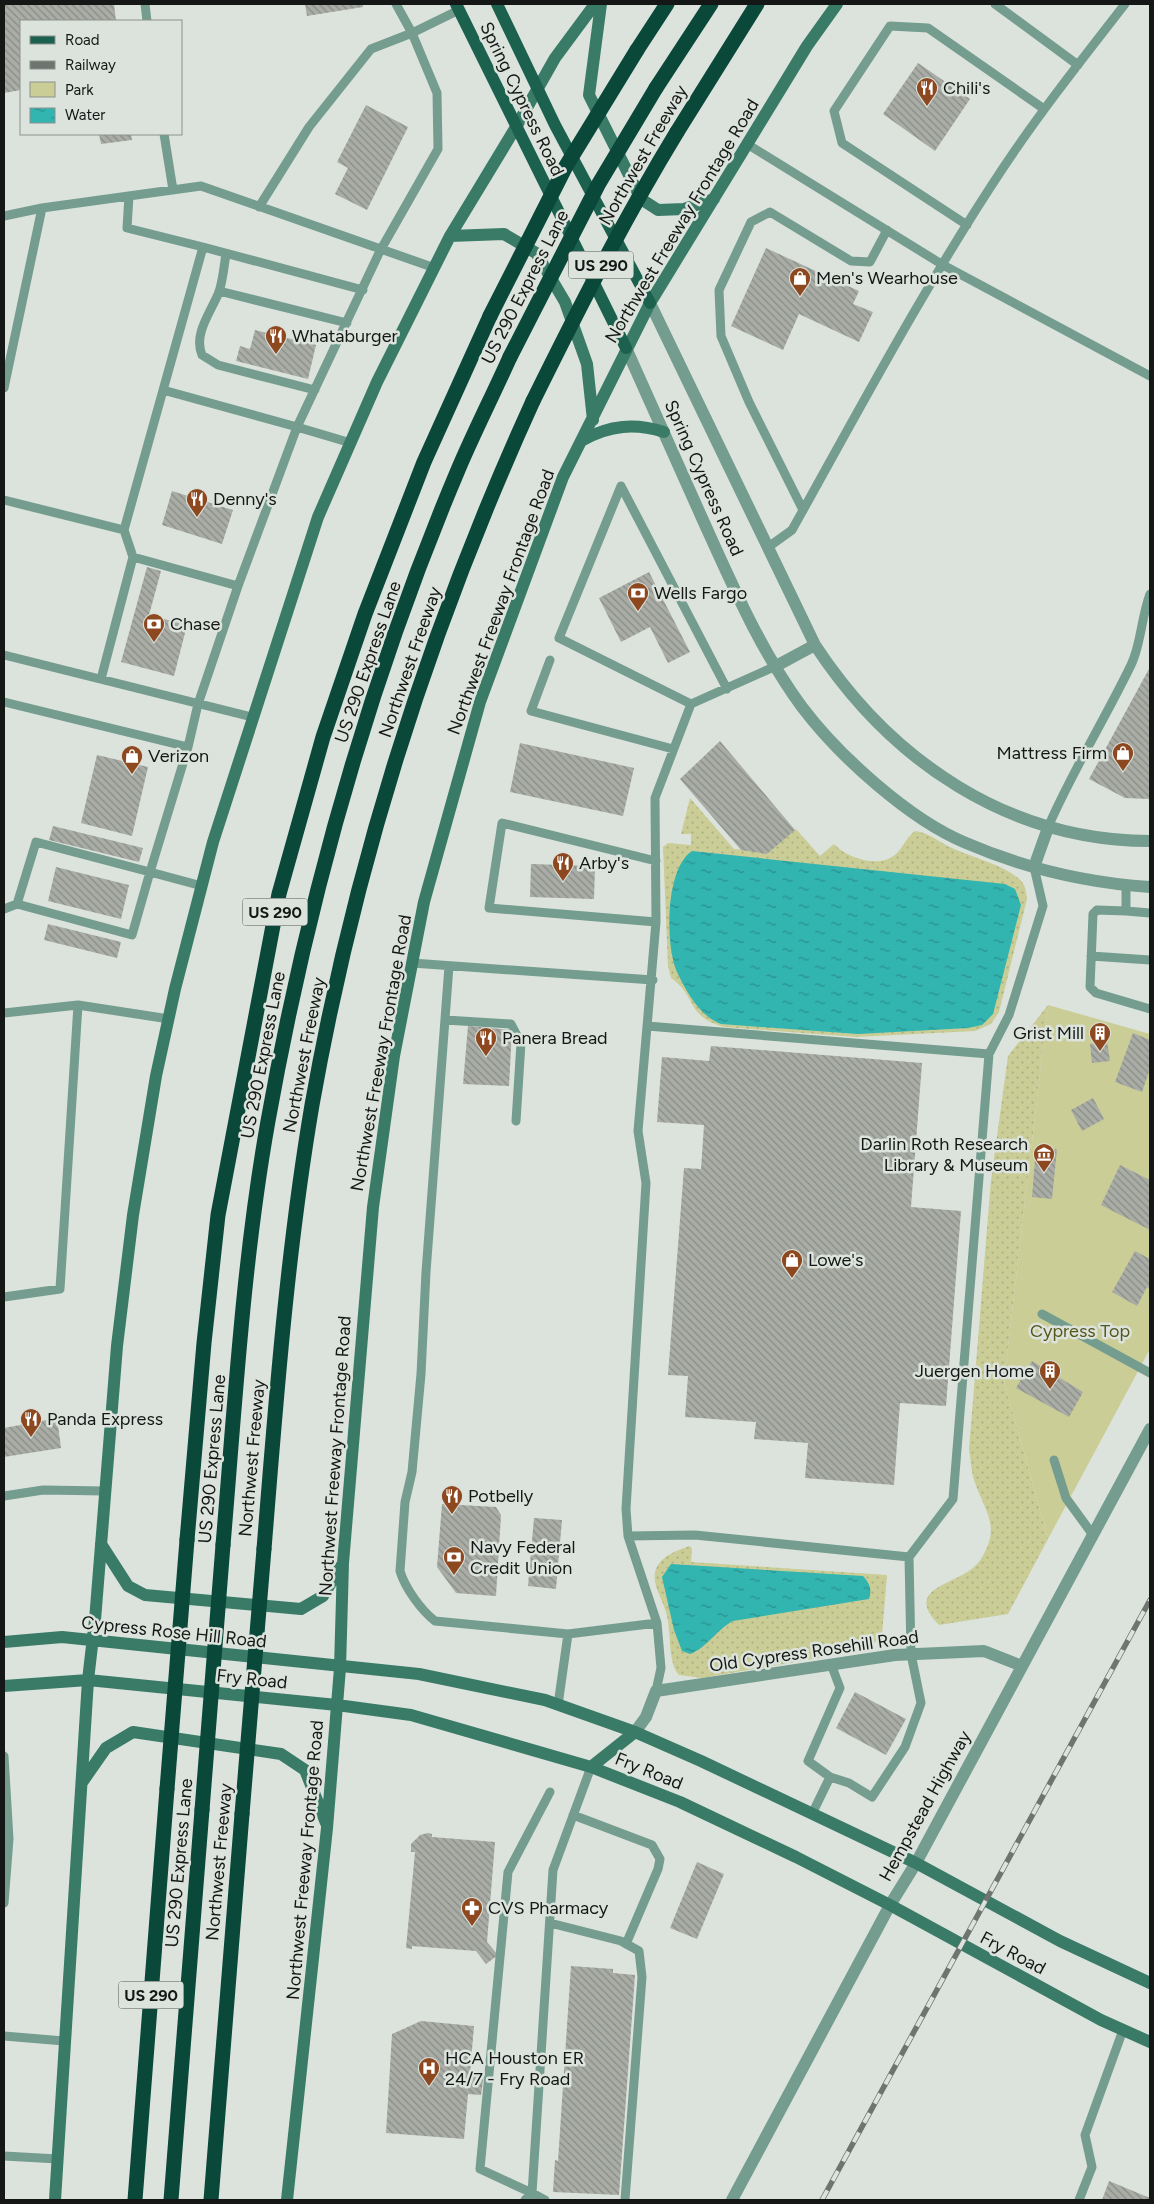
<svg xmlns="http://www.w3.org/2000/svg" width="1154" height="2204" viewBox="0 0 1154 2204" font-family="Figtree,sans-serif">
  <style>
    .grass { fill: url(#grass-dots) }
    .green { fill: #cbcd96 }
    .water { fill: url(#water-ripples) }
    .building { fill: url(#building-back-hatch) }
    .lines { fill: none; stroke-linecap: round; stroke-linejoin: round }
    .service { stroke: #749d8f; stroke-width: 9 }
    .minor { stroke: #749d8f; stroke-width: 12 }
    .tertiary { stroke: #749d8f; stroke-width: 12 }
    .secondary { stroke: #3a7b68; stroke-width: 12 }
    .primary { stroke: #1c604e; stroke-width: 12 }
    .motorway { stroke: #0a4839; stroke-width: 15 }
    .rail-casing { stroke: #6f7470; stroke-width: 5.5 }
    .rail { stroke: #dce3dd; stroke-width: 4; stroke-dasharray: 11; stroke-linecap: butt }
    .motorway-bridge { stroke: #0a4839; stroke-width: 15 }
    .labels { text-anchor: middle; stroke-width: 5; stroke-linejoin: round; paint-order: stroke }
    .shield { fill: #dce3dd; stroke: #505451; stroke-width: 1 }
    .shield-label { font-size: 16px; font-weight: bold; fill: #141715 }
    .poi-label { font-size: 18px; fill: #141715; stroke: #dce3dd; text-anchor: start }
    .street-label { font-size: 18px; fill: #141715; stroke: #dce3dd }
    .park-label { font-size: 18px; fill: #565718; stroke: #dce3dd }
  </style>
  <defs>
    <pattern id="grass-dots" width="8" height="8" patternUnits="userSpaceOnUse" patternTransform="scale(1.25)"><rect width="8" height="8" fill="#cbcd96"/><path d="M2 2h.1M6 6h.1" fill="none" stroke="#adaf80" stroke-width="1.8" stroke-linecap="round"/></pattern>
    <pattern id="water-ripples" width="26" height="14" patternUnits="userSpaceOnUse" patternTransform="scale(1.25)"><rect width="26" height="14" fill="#32b4b0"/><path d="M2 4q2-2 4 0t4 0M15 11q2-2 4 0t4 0" fill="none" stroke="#29918e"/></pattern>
    <pattern id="building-back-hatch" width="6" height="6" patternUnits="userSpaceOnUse" patternTransform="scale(1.25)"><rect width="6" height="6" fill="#a9ada6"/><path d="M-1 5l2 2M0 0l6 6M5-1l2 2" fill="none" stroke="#888c86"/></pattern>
  </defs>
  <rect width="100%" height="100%" fill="#dce3dd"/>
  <path class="grass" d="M690,798L734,849L767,852L796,829L820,856L834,844C848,859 882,870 898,852C904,845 907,837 915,831C930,833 940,843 954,849C974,858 1001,864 1018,878C1025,883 1026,890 1027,899L999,1012L991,1024L975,1031L856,1037L724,1027C685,1016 698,997 671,978L668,966L663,847L668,843L691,845V834H681Z
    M1048,1005L1004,1381L1048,1539L1008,1614L939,1625C899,1584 965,1586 981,1559C1001,1527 986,1513 975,1483C971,1472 971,1460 969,1449L991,1180L1008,1056Z
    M690,1546L692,1549L691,1562L887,1575L882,1635L873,1644L859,1651L702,1678L679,1675C668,1664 671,1632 667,1616C664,1601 650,1583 656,1569C661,1556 678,1550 690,1546Z"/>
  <path class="green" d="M1048,1005L1150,1034V1349L1048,1539L1004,1381Z"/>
  <path class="water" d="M692,851L1005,884L1015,889L1021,905L993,1014L982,1025L968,1028L858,1034L721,1024C700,1016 687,993 677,972C665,946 665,868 692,851Z
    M671,1564L863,1576C870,1584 872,1589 869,1599L733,1621C716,1630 708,1647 690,1654L682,1651L674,1630L662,1577Z"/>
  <path class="building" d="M4,4H114L116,21H21V90L4,93Z
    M305,4H363V7L307,16Z
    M918,63L970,99L935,151L883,114Z
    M366,105L408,127L367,210L335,194L348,168L337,162Z
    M99,134H131L132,140L101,144Z
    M766,248L859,291L853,304L873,312L859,342L799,314L783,350L731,326Z
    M255,330L316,345L308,379L236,361L240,346L250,349Z
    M172,491L233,510L222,544L162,525Z
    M147,567L161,571L149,615L187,625L174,676L121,662Z
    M649,572L690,652L668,663L650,627L621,642L599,598Z
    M1150,667V799L1125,798L1089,779Z
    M720,741L795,830L767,854L741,850L680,779Z
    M520,743L634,768L623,816L510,792Z
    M97,755L148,767L132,836L81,823Z
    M53,826L143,848L139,862L49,840Z
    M531,864L595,866L594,899L530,897Z
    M56,867L129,885L121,919L48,901Z
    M48,924L121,942L117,958L44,940Z
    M468,1026L512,1030L509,1086L463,1084Z
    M1133,1033L1150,1040V1069L1142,1092L1115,1082Z
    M1107,1041L1110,1061L1092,1063L1090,1044Z
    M711,1046L922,1063L911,1207L961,1211L946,1406L900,1403L894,1485L805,1478L808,1443L754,1439L756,1422L685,1417L688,1376L668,1375L684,1168L701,1169L704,1125L657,1122L662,1057L709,1061Z
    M1093,1098L1104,1119L1082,1131L1071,1110Z
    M1036,1147L1057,1149L1052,1199L1032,1197Z
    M1120,1165L1150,1180V1230L1101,1205Z
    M1135,1251L1150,1259V1289L1147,1287L1137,1306L1112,1292Z
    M1032,1361L1083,1392L1069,1417L1016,1388Z
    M57,1418L61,1448L4,1457V1428Z
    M442,1504L496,1507L501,1515L496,1596L456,1593L437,1567Z
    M534,1518L562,1520L556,1589L528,1586Z
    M855,1692L906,1719L886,1755L836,1728Z
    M428,1833L432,1834V1837L495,1842L487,1942L498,1955L486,1964L476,1951L412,1946V1949L406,1948L415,1852H411V1844L420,1835Z
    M697,1862L724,1874L697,1939L670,1928Z
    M571,1966L613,1969V1973L635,1975L619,2195L553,2192L555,2160L558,2161Z
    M421,2021L474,2026L470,2073L484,2074L481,2095L468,2094L464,2139L386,2133L392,2034Z
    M1109,2181L1150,2198V2200H1102Z"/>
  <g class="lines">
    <path class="service" d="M145,4L147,21
      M995,4L1078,65
      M164,134L173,190
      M747,144L943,265L1150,376
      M129,196L127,228L203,247
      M259,207L309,127L371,49L412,33L459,10
      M4,216L42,208
      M967,225L842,143L834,111L890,26L928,28L1044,109
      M226,254C224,266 223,280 219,292C211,312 193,334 202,355L218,365L315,390
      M219,291L347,323
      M4,388L42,208L201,186L432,267
      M163,390L297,427L380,251L438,149L437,93L412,33L396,4
      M4,500L124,530L133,557L101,679
      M803,510L749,402L721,336L719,290L751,222L770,212L851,261L870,262L887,230
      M124,530L203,247L363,290
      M767,548L792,530C860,408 926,284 1003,168C1041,111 1083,58 1125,4
      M133,557L238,586
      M4,655L252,717
      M550,660L531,711L673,749
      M4,702L188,747
      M691,704L559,638L621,486L727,689
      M1049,825C1073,770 1105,719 1131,665C1141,645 1141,618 1150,594
      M36,842L150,872L132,935L17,904Z
      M656,861L502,823L489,908L656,922
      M202,886L150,872L188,747L198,704L238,586L297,427L351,443
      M1126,886V911L1097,910L1093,914L1090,987L1096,993L1150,1009
      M4,909L17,904
      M1126,911L1150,913
      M1091,956L1150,960
      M412,963L653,980
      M449,966L426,1272L421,1374L412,1472L405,1502L400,1571C405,1588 421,1610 435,1621L568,1634L558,1705
      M4,1013L78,1005
      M445,1020L511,1024L521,1043L516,1121
      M647,1026L989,1054
      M4,1297L60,1289L78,1005L169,1019
      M1042,1314L1150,1373
      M1054,1460L1066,1498L1093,1535
      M4,1496L43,1490L105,1491
      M628,1536L695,1535L909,1557L911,1654L921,1703L905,1747L872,1797L849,1783L830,1777L812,1814
      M909,1557L953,1499L989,1054L1009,1015L1043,906L1034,867
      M568,1634L657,1623
      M656,1691L661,1668L657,1623L628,1536L626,1509L646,1183L638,1131L656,922L655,798L691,704L776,666
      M4,1756L9,1839L4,1903
      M830,1777L808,1761L840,1688L831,1664
      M573,1815L652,1845L660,1859L658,1869L626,1944
      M550,1923L621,1941L639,1951L642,1977L625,2200
      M4,2036L64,2041
      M4,2156L58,2159
      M525,2200L532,2193L480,2169L508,1872L550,1792
      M545,2200L532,2193L553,1870L591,1767
      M1079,2200L1092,2167L1085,2135L1123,2030"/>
    <path class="minor" d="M635,1732L646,1717L656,1691L895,1655L984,1651L1022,1666"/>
    <path class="tertiary" d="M650,303L815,645C891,761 1009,841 1150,841
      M626,348C651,405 677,461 702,518C731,582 760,650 802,707C839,756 910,820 966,843C1024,868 1088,883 1150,887
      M776,666L815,645
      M1034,867L1049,825
      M732,2200L890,1905L916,1863L1150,1429"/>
    <path class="secondary" d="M601,4L589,95L641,199L658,210L684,209L714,199
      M450,236L504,234L536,253L565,302L587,364L593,420
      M583,440C610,425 635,423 664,432
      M101,1544L128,1586L145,1595L301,1609L323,1596L341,1566
      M4,1642L62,1637L419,1674L545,1700L635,1732L701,1761L916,1863L1060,1941L1150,1983
      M4,1686L88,1680L337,1705L411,1715L591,1767L680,1802L796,1857L890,1905L1101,2020L1150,2042
      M591,1767L635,1732
      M83,1781L106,1748L133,1732L281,1754L305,1770L326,1823
      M55,2200L88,1680L95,1620L117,1346L133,1215L156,1076L175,989L213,842L318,517L377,382L450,236L516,127L555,58L595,4
      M287,2200L327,1828L340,1668L343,1563L373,1207L394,1056L424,902L480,702L563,477L650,303L807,46L837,4"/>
    <path class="primary" d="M456,4L626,348
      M497,4L555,125L650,303"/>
    <path class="motorway" d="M637,50L667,4
      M656,88L711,4
      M677,132L757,4
      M187,1540L204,1343L218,1215L279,894L323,737L365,614L424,462L490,316
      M223,1545C235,1404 243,1261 268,1121C308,898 370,678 458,470C474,432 493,395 510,357
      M264,1549C276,1400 287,1252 312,1105C355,862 431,625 533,401
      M135,2200L167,1789
      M171,2200L202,1810
      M211,2200L242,1814"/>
    <g class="rail-casing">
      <path id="rail" d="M822,2200L1150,1600"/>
    </g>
    <use href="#rail" class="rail"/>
    <path class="motorway-bridge" d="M490,316L566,166L637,50
      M510,357L598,185L656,88
      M533,401C578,310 624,219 677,132
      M167,1789L187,1540
      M202,1810L223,1545
      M242,1814L264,1549"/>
  </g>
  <defs>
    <g id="restaurant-pin" transform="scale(1.125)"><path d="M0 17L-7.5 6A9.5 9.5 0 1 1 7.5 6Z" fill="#8e4820" stroke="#dce3dd"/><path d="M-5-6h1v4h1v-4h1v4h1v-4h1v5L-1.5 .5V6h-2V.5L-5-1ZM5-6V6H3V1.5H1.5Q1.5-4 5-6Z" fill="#fff"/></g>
    <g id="shop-pin" transform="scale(1.125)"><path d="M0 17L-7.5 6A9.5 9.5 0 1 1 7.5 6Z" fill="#8e4820" stroke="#dce3dd"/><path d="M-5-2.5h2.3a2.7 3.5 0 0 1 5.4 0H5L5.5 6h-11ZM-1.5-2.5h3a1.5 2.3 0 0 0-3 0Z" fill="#fff"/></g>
    <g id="bank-pin" transform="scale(1.125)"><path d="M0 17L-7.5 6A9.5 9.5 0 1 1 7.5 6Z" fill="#8e4820" stroke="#dce3dd"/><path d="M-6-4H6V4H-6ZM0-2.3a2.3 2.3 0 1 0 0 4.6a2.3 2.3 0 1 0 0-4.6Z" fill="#fff"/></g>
    <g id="building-pin" transform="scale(1.125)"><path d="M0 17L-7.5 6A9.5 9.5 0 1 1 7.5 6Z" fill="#8e4820" stroke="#dce3dd"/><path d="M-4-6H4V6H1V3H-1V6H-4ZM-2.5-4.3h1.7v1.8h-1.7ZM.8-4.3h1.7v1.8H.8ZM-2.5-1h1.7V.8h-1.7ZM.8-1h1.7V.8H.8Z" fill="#fff"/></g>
    <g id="museum-pin" transform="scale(1.125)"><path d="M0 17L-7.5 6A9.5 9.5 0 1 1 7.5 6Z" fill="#8e4820" stroke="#dce3dd"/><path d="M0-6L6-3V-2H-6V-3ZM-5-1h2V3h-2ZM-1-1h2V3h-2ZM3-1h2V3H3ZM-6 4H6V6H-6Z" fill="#fff"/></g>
    <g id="pharmacy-pin" transform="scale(1.125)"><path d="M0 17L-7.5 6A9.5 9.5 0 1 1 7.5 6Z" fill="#8e4820" stroke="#dce3dd"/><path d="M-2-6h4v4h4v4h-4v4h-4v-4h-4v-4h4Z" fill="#fff"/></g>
    <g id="hospital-pin" transform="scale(1.125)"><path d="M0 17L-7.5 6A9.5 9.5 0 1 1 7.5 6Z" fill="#8e4820" stroke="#dce3dd"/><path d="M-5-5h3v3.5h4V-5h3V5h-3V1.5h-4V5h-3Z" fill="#fff"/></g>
  </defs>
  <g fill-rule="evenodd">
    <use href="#restaurant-pin" x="927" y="88"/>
    <use href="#shop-pin" x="800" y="278"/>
    <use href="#restaurant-pin" x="276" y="336"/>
    <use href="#restaurant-pin" x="197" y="499"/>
    <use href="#bank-pin" x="638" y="593"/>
    <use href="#bank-pin" x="154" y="624"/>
    <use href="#shop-pin" x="1123" y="753"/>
    <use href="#shop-pin" x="132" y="756"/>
    <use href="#restaurant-pin" x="563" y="863"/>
    <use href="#building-pin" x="1100" y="1033"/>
    <use href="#restaurant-pin" x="486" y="1038"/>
    <use href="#museum-pin" x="1044" y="1154"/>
    <use href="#shop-pin" x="792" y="1260"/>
    <use href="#building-pin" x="1050" y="1371"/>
    <use href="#restaurant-pin" x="31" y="1419"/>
    <use href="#restaurant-pin" x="452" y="1496"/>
    <use href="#bank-pin" x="454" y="1557"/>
    <use href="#pharmacy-pin" x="472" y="1908"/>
    <use href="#hospital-pin" x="429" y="2068"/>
  </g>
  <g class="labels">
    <g class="shield">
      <rect x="568.5" y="251.5" width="65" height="27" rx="4"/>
      <rect x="242.5" y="898.5" width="65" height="27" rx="4"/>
      <rect x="118.5" y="1981.5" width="65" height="27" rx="4"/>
    </g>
    <g class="shield-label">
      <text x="601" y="271">US 290</text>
      <text x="275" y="918">US 290</text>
      <text x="151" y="2001">US 290</text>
    </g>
    <g class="poi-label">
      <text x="943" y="94">Chili's</text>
      <text x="816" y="284">Men's Wearhouse</text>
      <text x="292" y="342">Whataburger</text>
      <text x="213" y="505">Denny's</text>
      <text x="654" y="599">Wells Fargo</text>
      <text x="170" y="630">Chase</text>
      <text x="1107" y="759" text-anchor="end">Mattress Firm</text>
      <text x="148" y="762">Verizon</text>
      <text x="579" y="869">Arby's</text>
      <text x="1084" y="1039" text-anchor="end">Grist Mill</text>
      <text x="502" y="1044">Panera Bread</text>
      <text x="1028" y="1150" text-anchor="end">Darlin Roth Research<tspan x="1028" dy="21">Library &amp; Museum</tspan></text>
      <text x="808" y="1266">Lowe's</text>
      <text x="1034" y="1377" text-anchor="end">Juergen Home</text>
      <text x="47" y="1425">Panda Express</text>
      <text x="468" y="1502">Potbelly</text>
      <text x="470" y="1553">Navy Federal<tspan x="470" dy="21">Credit Union</tspan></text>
      <text x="488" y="1914">CVS Pharmacy</text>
      <text x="445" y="2064">HCA Houston ER<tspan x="445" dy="21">24/7 - Fry Road</tspan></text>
    </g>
    <g class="street-label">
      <text transform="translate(522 99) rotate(64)" y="6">Spring Cypress Road</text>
      <text transform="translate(643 155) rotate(-60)" y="6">Northwest Freeway</text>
      <text transform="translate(682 221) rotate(-59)" y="6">Northwest Freeway Frontage Road</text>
      <text transform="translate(525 287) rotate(-63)" y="6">US 290 Express Lane</text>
      <text transform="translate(704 478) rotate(66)" y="6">Spring Cypress Road</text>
      <text transform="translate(501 602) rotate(-70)" y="6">Northwest Freeway Frontage Road</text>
      <text transform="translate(368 662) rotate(-71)" y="6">US 290 Express Lane</text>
      <text transform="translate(410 662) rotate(-71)" y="6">Northwest Freeway</text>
      <text transform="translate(381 1053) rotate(-80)" y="6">Northwest Freeway Frontage Road</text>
      <text transform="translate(263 1055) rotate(-79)" y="6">US 290 Express Lane</text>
      <text transform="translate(304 1055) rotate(-79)" y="6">Northwest Freeway</text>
      <text transform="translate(335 1456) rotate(-86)" y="6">Northwest Freeway Frontage Road</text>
      <text transform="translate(252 1458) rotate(-85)" y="6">Northwest Freeway</text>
      <text transform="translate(212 1459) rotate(-85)" y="6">US 290 Express Lane</text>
      <text transform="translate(174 1632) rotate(6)" y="6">Cypress Rose Hill Road</text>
      <text transform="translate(814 1651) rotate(-8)" y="6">Old Cypress Rosehill Road</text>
      <text transform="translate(252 1679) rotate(6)" y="6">Fry Road</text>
      <text transform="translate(649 1771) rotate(22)" y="6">Fry Road</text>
      <text transform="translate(925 1806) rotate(-61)" y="6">Hempstead Highway</text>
      <text transform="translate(305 1860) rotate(-85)" y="6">Northwest Freeway Frontage Road</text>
      <text transform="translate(219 1862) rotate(-85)" y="6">Northwest Freeway</text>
      <text transform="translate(179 1863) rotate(-85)" y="6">US 290 Express Lane</text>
      <text transform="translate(1013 1953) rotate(28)" y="6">Fry Road</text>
    </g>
    <g class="park-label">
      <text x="1080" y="1337">Cypress Top</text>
    </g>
  </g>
  <rect width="1154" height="2204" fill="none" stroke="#141715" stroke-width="10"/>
  <rect x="20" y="20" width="162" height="115" fill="#dce3dd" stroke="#8c918d"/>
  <rect x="30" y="36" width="25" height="8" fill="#1c604e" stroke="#8c918d"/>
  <text x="65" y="45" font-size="15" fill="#141715">Road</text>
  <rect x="30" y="61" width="25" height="8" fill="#6f7470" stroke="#8c918d"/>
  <text x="65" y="70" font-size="15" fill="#141715">Railway</text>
  <rect x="30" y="82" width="25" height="15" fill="#cbcd96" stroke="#8c918d"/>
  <text x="65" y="95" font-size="15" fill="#141715">Park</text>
  <rect x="30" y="108" width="25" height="15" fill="url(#water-ripples)" stroke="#8c918d"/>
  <text x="65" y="120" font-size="15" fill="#141715">Water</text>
</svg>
